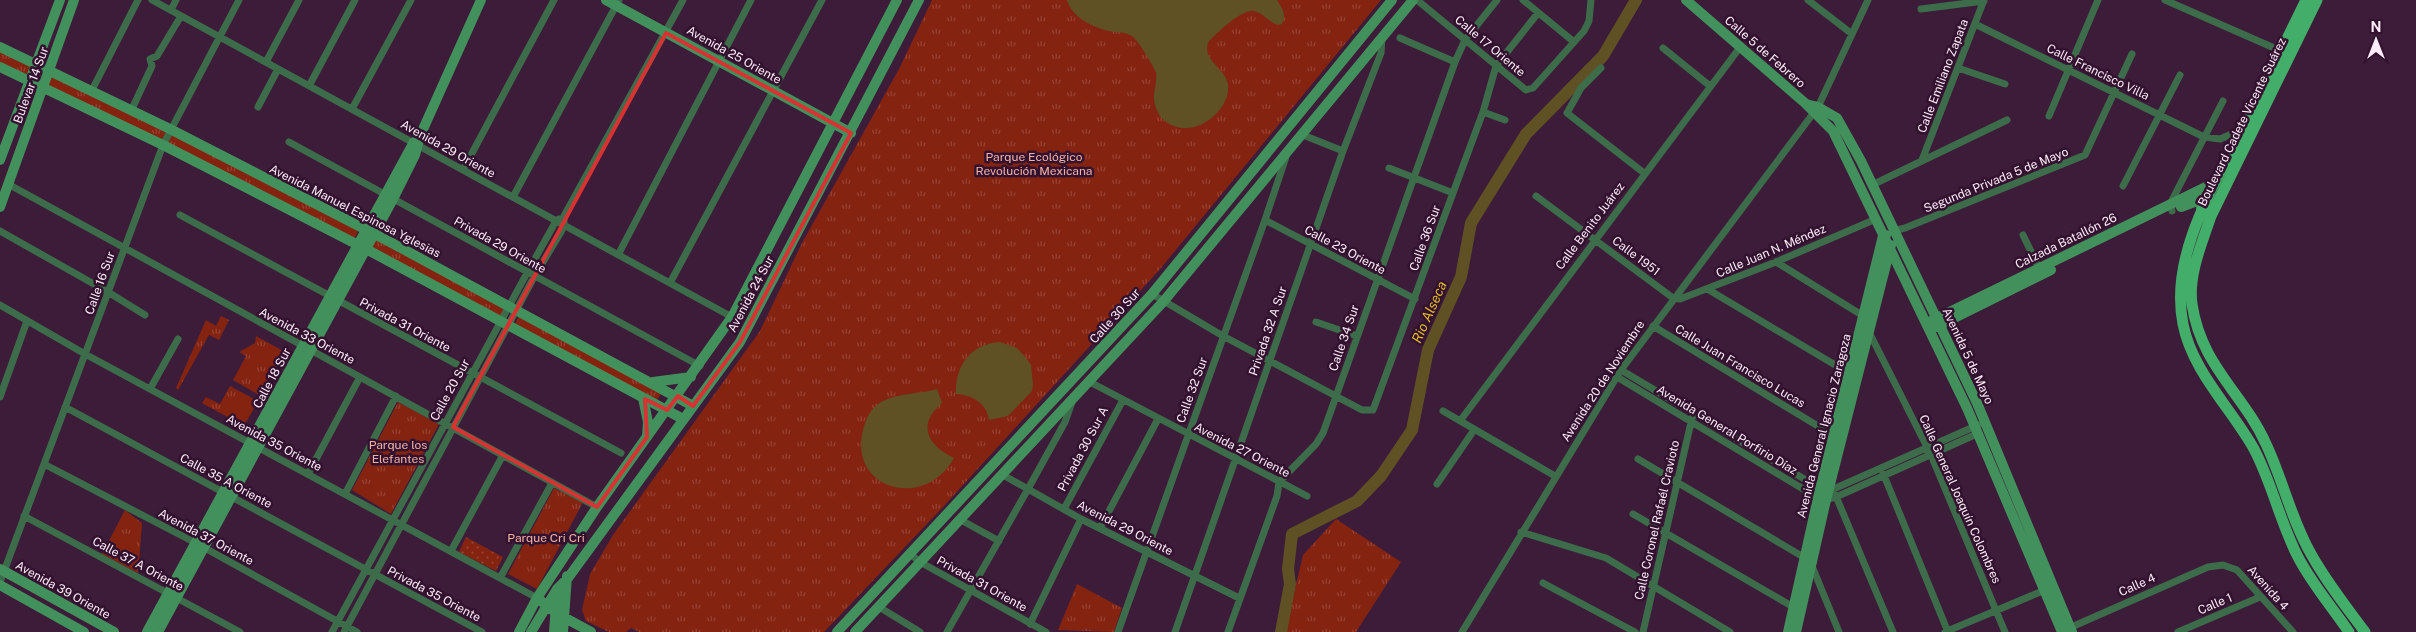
<svg xmlns="http://www.w3.org/2000/svg" width="2416" height="632" viewBox="0 0 2416 632" font-family="'Public Sans',sans-serif">
  <style>
    .grass { fill: url(#grass-dots) }
    .park { fill: url(#park-tufts) }
    .garden { fill: #852311 }
    .water { fill: #5f5124 }
    .lines { fill: none; stroke-linecap: round; stroke-linejoin: round }
    .river { stroke: #5f5124; stroke-width: 12 }
    .street { stroke: #3d6c4b; stroke-width: 7 }
    .secondary { stroke: #42915d; stroke-width: 10 }
    .primary { stroke: #43ae6a; stroke-width: 11 }
    .marked { fill: none; stroke: #d83232; stroke-width: 4; stroke-linejoin: round }
    .labels { text-anchor: middle; stroke-width: 5; stroke-linejoin: round; paint-order: stroke }
    .street-label { font-size: 12px; fill: #fdebf9; stroke: #32122e }
    .park-label { font-size: 12px; fill: #f2b2a4; stroke: #32122e }
    .water-label { font-size: 14px; font-style: italic; fill: #e3bb25; stroke: #32122e }
  </style>
  <defs>
    <pattern id="grass-dots" width="8" height="8" patternUnits="userSpaceOnUse" patternTransform="scale(1.25)"><rect width="8" height="8" fill="#852311"/><path d="M2 2h.1M6 6h.1" fill="none" stroke="#974334" stroke-width="1.8" stroke-linecap="round"/></pattern>
    <pattern id="park-tufts" width="24" height="20" patternUnits="userSpaceOnUse" patternTransform="scale(1.25)"><rect width="24" height="20" fill="#852311"/><path d="M3 7l-1-3M5 7V3M7 7l1-3M15 17l-1-3M17 17v-4M19 17l1-3" fill="none" stroke="#974334"/></pattern>
  </defs>
  <rect width="100%" height="100%" fill="#3c1c38"/>
  <path class="grass" d="M466,537L503,557L496,571L459,552Z"/>
  <path class="park" d="M932,0H1381L1161,268L943,507L824,632H639L631,628L626,632H609L586,621L582,610L590,574L613,535L760,331L802,243L900,67Z
    M0,49L31,66L25,77L0,63Z
    M50,75L360,228L354,239L45,91Z
    M374,236L506,308L501,317L368,247Z
    M221,316L229,320L219,340L209,335L178,390L176,388L206,320L216,326Z
    M519,316L661,393L656,403L514,326Z
    M256,336L285,352L261,396L233,380L246,356L239,352L255,343Z
    M230,386L258,401L244,426L202,403L206,397L220,404Z
    M398,402L439,424L391,514L352,490Z
    M554,488L583,502L537,589L508,574Z
    M125,510L142,523L138,573L102,554Z
    M1336,519L1401,562L1356,632H1285L1303,555Z
    M1077,584L1122,608L1114,632L1058,630Z"/>
  <path class="garden" d="M1007,148L1017,156L1003,173L993,165Z
    M258,345L266,351L273,347L278,350L281,357L279,362L274,364L267,363L266,367H261L260,361H253L249,354L253,346Z
    M238,393L243,397H251L254,402V407L248,413L246,419L241,417L242,412L239,409L235,412L231,409L233,404L238,405L239,401L235,396Z"/>
  <path class="water" d="M1067,0H1277C1282,8 1287,15 1282,24L1278,25C1269,22 1263,13 1254,11C1243,8 1217,33 1209,41C1200,59 1225,68 1228,84C1231,107 1204,130 1184,128C1175,128 1165,123 1160,116C1148,96 1158,90 1156,72C1152,64 1138,40 1132,36C1124,31 1117,33 1109,31C1093,27 1072,18 1067,0Z
    M1000,342L1017,348L1026,358L1031,365L1033,385L1032,391L1008,416L989,420C987,403 972,395 956,394C955,366 970,344 1000,342Z
    M937,389L942,403C916,425 928,446 954,458C925,511 848,490 863,430C866,418 871,408 881,402C897,393 920,394 937,389Z"/>
  <g class="lines">
    <path class="river" d="M1281,632L1290,584L1288,569L1292,534L1357,501L1381,476L1412,430L1428,350L1461,277L1471,223L1526,134L1603,56L1636,0"/>
    <path class="street" d="M152,0L732,317
      M1417,0L1526,90L1533,88L1584,31L1589,21L1591,0
      M1523,0L1574,42
      M1808,0L1852,34
      M2165,0L2281,51
      M1921,9L1984,1
      M171,10L176,0
      M1975,24L2204,137L2220,139L2243,129
      M1400,38L1455,62
      M1663,48L1710,86
      M266,62L299,0
      M1601,68L1581,88L1567,113L1644,173
      M1958,68L2005,84
      M309,86L355,0
      M91,92L138,0
      M258,107L278,69
      M352,109L411,0
      M131,111L152,66L150,59L157,56L181,16
      M1483,112L1505,120
      M2049,116L2098,0
      M1303,135L1343,151
      M289,142L700,366
      M1922,160L1984,0
      M1389,168L1453,193
      M463,170L554,0
      M8,184L597,507
      M1872,185L2007,120
      M2123,186L2180,75
      M1536,196L1673,298L1680,299L1776,262L1876,219
      M513,197L619,0
      M2172,211L2170,204L2223,101
      M180,215L621,453
      M1265,220L1415,299
      M0,231L108,292L145,315
      M1893,231L1905,228L2085,155L2132,54
      M2023,235L2041,272
      M618,255L751,0
      M1776,262L1865,317
      M670,283L822,0
      M1709,290L1852,375
      M1152,294L1223,336L1362,410H1373L1453,193L1483,112L1496,66L1538,13
      M0,305L85,354L537,598
      M1316,322L1357,336
      M1653,326L1836,437
      M1869,332L1931,455L2005,632
      M1621,370L1821,489L1829,491L1978,425
      M1617,377L1818,498L1826,500L1836,497L1979,433
      M1088,381L1307,496
      M150,389L178,339
      M0,397L27,321
      M65,407L482,632
      M1443,411L1555,476
      M1460,421L1741,46
      M1638,459L1805,558L1812,566L1839,632
      M44,464L192,541L357,632
      M1883,473L1948,632
      M308,474L360,377
      M1003,475L1081,519L1239,598
      M1437,484L1474,430
      M345,494L396,396
      M1835,494L1893,632
      M1064,509L1123,400
      M1633,514L1795,608
      M24,516L240,632
      M961,520L999,541
      M1100,528L1158,419
      M1521,532L1606,558L1730,632
      M451,551L503,455
      M909,553L920,562L1046,632
      M500,578L552,483
      M0,582L163,145L239,0
      M1543,583L1635,632
      M879,607L920,632
      M1030,624L1081,519
      M2067,629L2208,567L2223,565L2237,570L2293,632
      M332,632L527,273L556,221L559,219
      M344,632L534,277L561,232L564,225V216L683,0
      M947,632L1028,489L1065,422L1072,402
      M1118,632L1265,220L1286,157
      M1175,632L1343,151L1381,53L1382,37
      M1228,632L1277,496L1279,482L1316,444L1323,433L1455,62L1465,40L1497,0
      M1462,632L1621,370L1818,107L1868,0
      M1643,632L1692,418
      M1945,632L2045,590
      M2178,632L2260,597"/>
    <path class="secondary" d="M606,0L851,133
      M1686,0L1805,103L1833,131L1967,408L2062,632
      M0,47L170,129L390,242L693,406
      M0,67L163,145L366,249L683,419
      M1806,104L1818,107L1837,118L1861,161L1977,403L2072,632
      M0,160L60,0
      M0,207L74,0
      M2181,207L2197,201L2201,205V214
      M1931,321L2216,182
      M1936,327L2051,270
      M653,382L691,377
      M643,398L648,422L647,437
      M0,569L114,632
      M0,585L84,632
      M541,601L556,613L591,632
      M147,632L414,142
      M158,632L393,199L415,155L420,136L481,0
      M519,632L537,598L597,507L732,317L897,0
      M531,632L557,589L568,578L740,342L919,0
      M554,632L557,591
      M563,632L567,576
      M837,632L1152,294L1392,0
      M855,632L1163,302L1413,0
      M1788,632L1818,498L1883,236L1886,235
      M1796,632L1826,500L1891,245"/>
    <path class="primary" d="M2306,0C2286,41 2266,82 2246,122C2216,183 2169,254 2183,324C2192,371 2231,408 2254,449C2272,483 2280,522 2298,557C2312,584 2332,607 2349,632
      M2317,0L2211,216C2202,243 2188,275 2192,304C2201,366 2243,393 2266,444C2283,480 2291,519 2311,554C2326,581 2346,607 2365,632"/>
  </g>
  <path class="marked" d="M666,33L851,133L740,342L693,406L678,396L667,410L645,399L647,437L597,507L453,427Z"/>
  <g class="labels">
    <g class="street-label">
      <text transform="translate(1490 46) rotate(40)" y="4">Calle 17 Oriente</text>
      <text transform="translate(1765 52) rotate(41)" y="4">Calle 5 de Febrero</text>
      <text transform="translate(734 55) rotate(29)" y="4">Avenida 25 Oriente</text>
      <text transform="translate(2098 72) rotate(26)" y="4">Calle Francisco Villa</text>
      <text transform="translate(1943 76) rotate(-69)" y="4">Calle Emiliano Zapata</text>
      <text transform="translate(31 85) rotate(-70)" y="4">Bulevar 14 Sur</text>
      <text transform="translate(2242 122) rotate(-64)" y="4">Boulevard Cadete Vicente Suárez</text>
      <text transform="translate(448 149) rotate(29)" y="4">Avenida 29 Oriente</text>
      <text transform="translate(1996 180) rotate(-22)" y="4">Segunda Privada 5 de Mayo</text>
      <text transform="translate(355 211) rotate(27)" y="4">Avenida Manuel Espinosa Yglesias</text>
      <text transform="translate(1590 226) rotate(-53)" y="4">Calle Benito Juárez</text>
      <text transform="translate(1425 238) rotate(-70)" y="4">Calle 36 Sur</text>
      <text transform="translate(2066 241) rotate(-26)" y="4">Calzada Batallón 26</text>
      <text transform="translate(500 245) rotate(29)" y="4">Privada 29 Oriente</text>
      <text transform="translate(1345 250) rotate(28)" y="4">Calle 23 Oriente</text>
      <text transform="translate(1771 251) rotate(-23)" y="4">Calle Juan N. Méndez</text>
      <text transform="translate(1636 256) rotate(37)" y="4">Calle 1951</text>
      <text transform="translate(100 283) rotate(-70)" y="4">Calle 16 Sur</text>
      <text transform="translate(751 294) rotate(-62)" y="4">Avenida 24 Sur</text>
      <text transform="translate(1115 316) rotate(-48)" y="4">Calle 30 Sur</text>
      <text transform="translate(405 325) rotate(28)" y="4">Privada 31 Oriente</text>
      <text transform="translate(1268 331) rotate(-71)" y="4">Privada 32 A Sur</text>
      <text transform="translate(307 336) rotate(28)" y="4">Avenida 33 Oriente</text>
      <text transform="translate(1344 338) rotate(-71)" y="4">Calle 34 Sur</text>
      <text transform="translate(1968 356) rotate(65)" y="4">Avenida 5 de Mayo</text>
      <text transform="translate(1740 366) rotate(31)" y="4">Calle Juan Francisco Lucas</text>
      <text transform="translate(272 378) rotate(-62)" y="4">Calle 18 Sur</text>
      <text transform="translate(1603 381) rotate(-57)" y="4">Avenida 20 de Noviembre</text>
      <text transform="translate(450 390) rotate(-61)" y="4">Calle 20 Sur</text>
      <text transform="translate(1192 390) rotate(-70)" y="4">Calle 32 Sur</text>
      <text transform="translate(1824 426) rotate(-76)" y="4">Avenida General Ignacio Zaragoza</text>
      <text transform="translate(1727 430) rotate(31)" y="4">Avenida General Porfirio Díaz</text>
      <text transform="translate(274 443) rotate(28)" y="4">Avenida 35 Oriente</text>
      <text transform="translate(1083 449) rotate(-62)" y="4">Privada 30 Sur A</text>
      <text transform="translate(1242 450) rotate(27)" y="4">Avenida 27 Oriente</text>
      <text transform="translate(226 481) rotate(28)" y="4">Calle 35 A Oriente</text>
      <text transform="translate(1960 499) rotate(66)" y="4">Calle General Joaquín Colombres</text>
      <text transform="translate(1657 520) rotate(-77)" y="4">Calle Coronel Rafaél Cravioto</text>
      <text transform="translate(1125 528) rotate(27)" y="4">Avenida 29 Oriente</text>
      <text transform="translate(206 537) rotate(28)" y="4">Avenida 37 Oriente</text>
      <text transform="translate(138 564) rotate(28)" y="4">Calle 37 A Oriente</text>
      <text transform="translate(982 584) rotate(29)" y="4">Privada 31 Oriente</text>
      <text transform="translate(2137 585) rotate(-24)" y="4">Calle 4</text>
      <text transform="translate(2268 588) rotate(48)" y="4">Avenida 4</text>
      <text transform="translate(63 590) rotate(29)" y="4">Avenida 39 Oriente</text>
      <text transform="translate(434 594) rotate(28)" y="4">Privada 35 Oriente</text>
      <text transform="translate(2215 604) rotate(-23)" y="4">Calle 1</text>
    </g>
    <g class="park-label">
      <text x="1034" y="161">Parque Ecológico<tspan x="1034" dy="14">Revolución Mexicana</tspan></text>
      <text x="398" y="449">Parque los<tspan x="398" dy="14">Elefantes</tspan></text>
      <text x="546" y="542">Parque Cri Cri</text>
    </g>
    <g class="water-label">
      <text transform="translate(1429 312) rotate(-66)" y="5">Rio Alseca</text>
    </g>
  </g>
  <g transform="translate(2376 40)" stroke="#32122e" stroke-width="4" paint-order="stroke">
  <path d="M0-4L9 19L0 12L-9 19Z" fill="#fdebf9"/>
  <text y="-8" font-size="14" font-weight="bold" text-anchor="middle" fill="#fdebf9">N</text>
  </g>
</svg>
